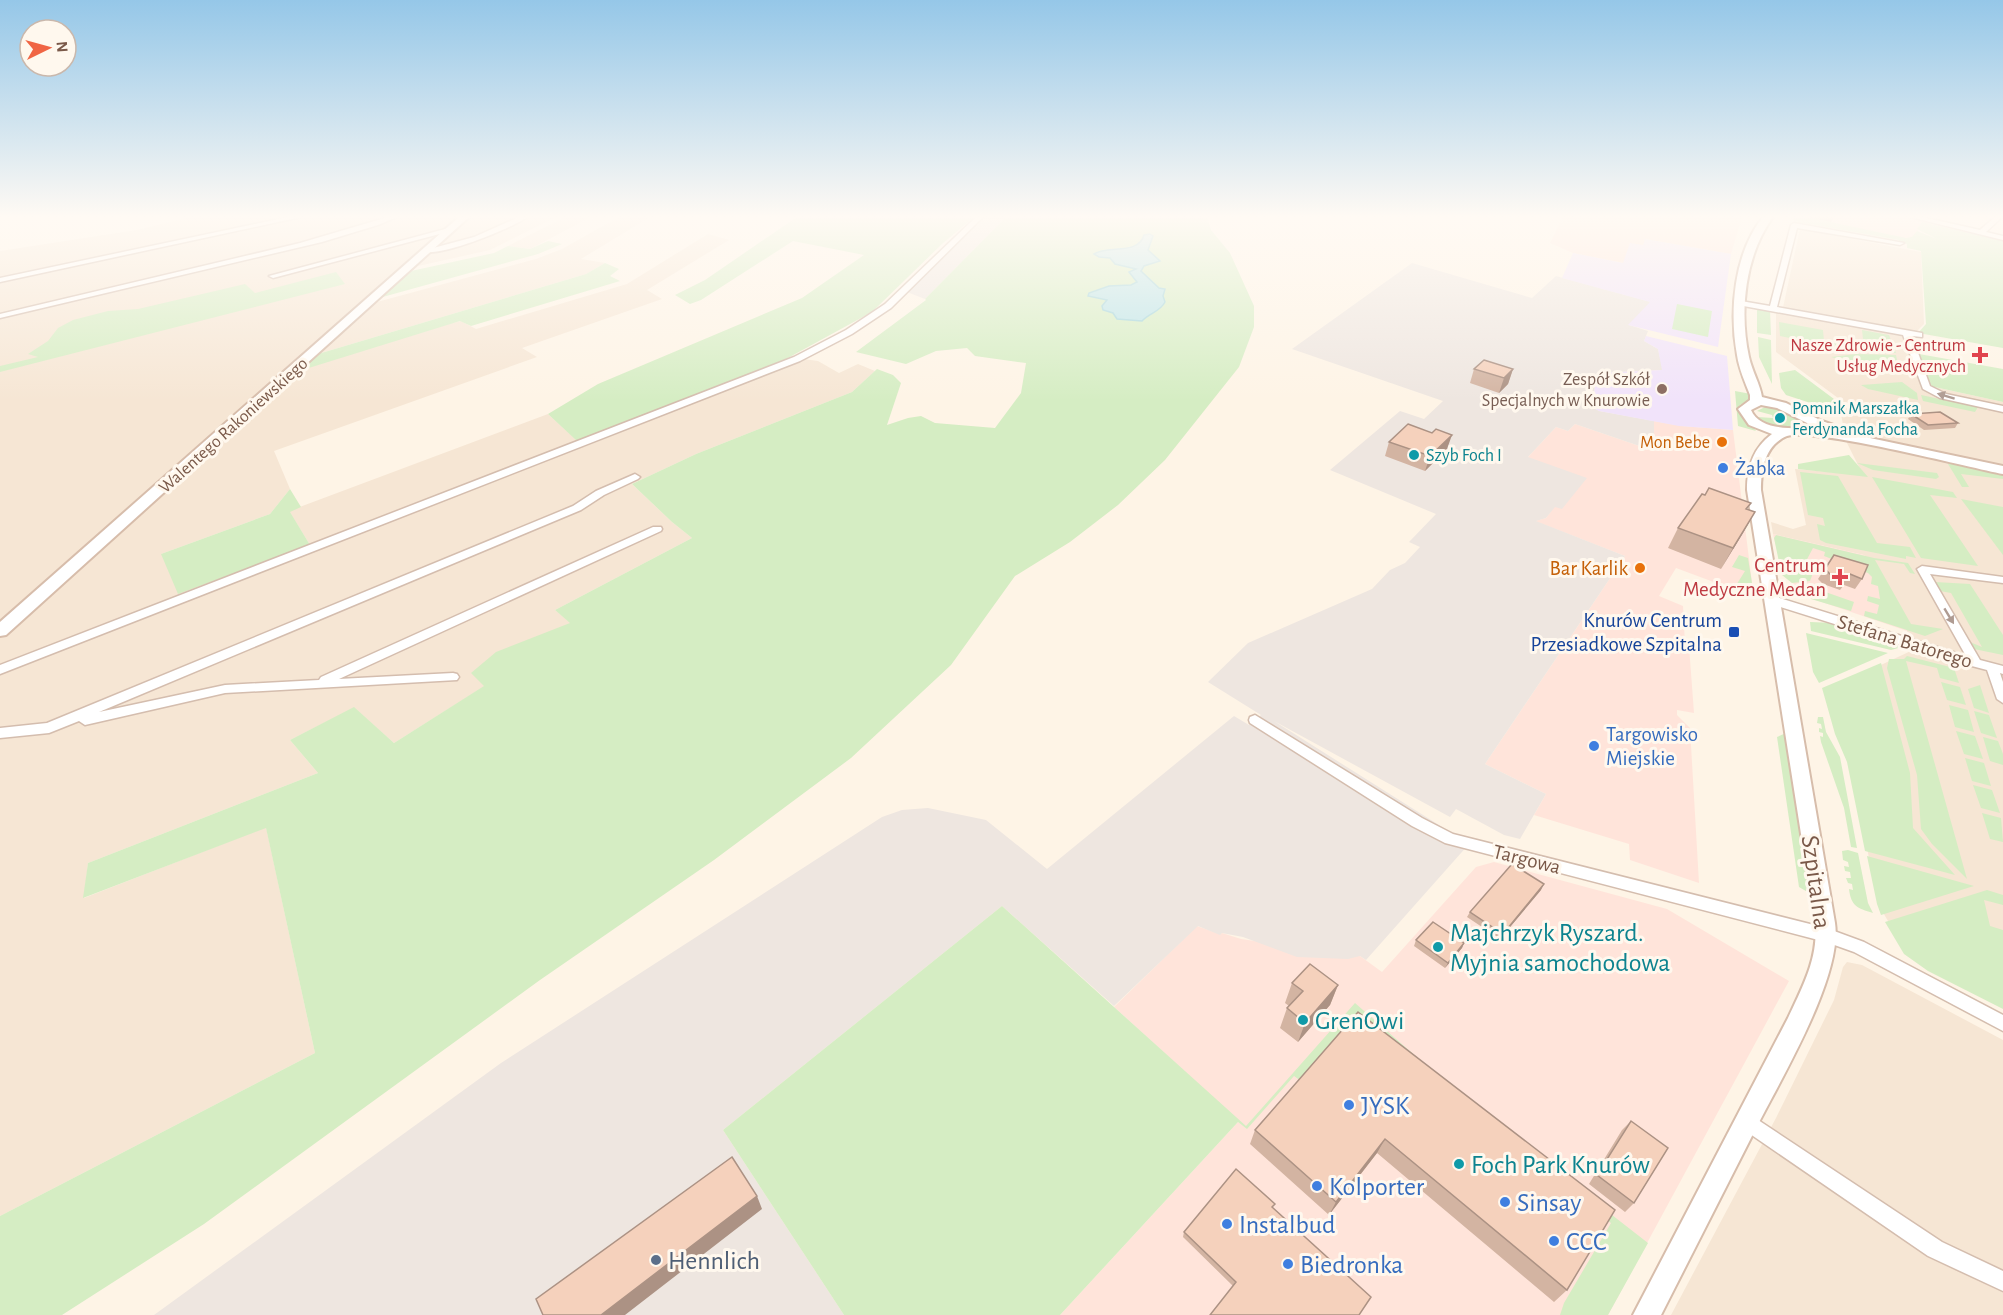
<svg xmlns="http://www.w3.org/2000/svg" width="2003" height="1315" viewBox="0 0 2003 1315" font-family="'Alegreya Sans',sans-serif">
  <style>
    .residential { fill: #f6e6d4 }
    .commercial { fill: #ffe4da }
    .industrial { fill: #eee6e0 }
    .education { fill: #f1e3fa }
    .green { fill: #d5edc3 }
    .water { fill: #b9e4e9; stroke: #9ed4dc; stroke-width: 1.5 }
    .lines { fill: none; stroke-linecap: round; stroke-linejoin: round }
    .street-casing { stroke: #d4bdae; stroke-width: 3 }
    .secondary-casing { stroke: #d7bdab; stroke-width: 4 }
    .street { fill: #fff; fill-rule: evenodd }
    .secondary { fill: #fff; fill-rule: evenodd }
    .wall { fill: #d3b4a2 }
    .shaded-wall { fill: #ac9284 }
    .building { fill: #f5d1bc; stroke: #ac9284; stroke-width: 1.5 }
    .oneway { fill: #af9b92 }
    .health-dot { fill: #e0444e; stroke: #fff8ee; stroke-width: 2 }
    .education-dot { fill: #8d6e63; stroke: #fff8ee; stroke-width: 2 }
    .culture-dot { fill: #0f9aa8; stroke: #fff8ee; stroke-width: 2 }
    .food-dot { fill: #e8710a; stroke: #fff8ee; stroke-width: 2 }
    .shop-dot { fill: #3f7fe0; stroke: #fff8ee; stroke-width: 2 }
    .transit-dot { fill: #1a4fb4; stroke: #fff8ee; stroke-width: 2 }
    .service-dot { fill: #5c6f8a; stroke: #fff8ee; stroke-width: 2 }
    .labels { text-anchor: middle; stroke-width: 6; stroke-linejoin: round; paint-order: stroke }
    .far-health-label { font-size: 18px; fill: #be3a42; stroke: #fff8ee; text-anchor: end }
    .far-education-label { font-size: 18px; fill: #785e54; stroke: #fff8ee; text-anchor: end }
    .far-culture-label { font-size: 18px; fill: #0d838f; stroke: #fff8ee; text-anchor: start }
    .far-street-label { font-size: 18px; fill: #7a5949; stroke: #fff8ee }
    .far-food-label { font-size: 18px; fill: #c56008; stroke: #fff8ee; text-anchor: end }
    .shop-label { font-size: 21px; fill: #366cbe; stroke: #fff8ee; text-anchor: start }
    .health-label { font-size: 21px; fill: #be3a42; stroke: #fff8ee; text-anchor: end }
    .food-label { font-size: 21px; fill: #c56008; stroke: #fff8ee; text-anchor: end }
    .transit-label { font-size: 21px; fill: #164399; stroke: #fff8ee; text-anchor: end }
    .street-label { font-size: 21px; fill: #7a5949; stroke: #fff8ee }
    .near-street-label { font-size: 26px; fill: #7a5949; stroke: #fff8ee }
    .near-culture-label { font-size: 26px; fill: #0d838f; stroke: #fff8ee; text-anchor: start }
    .near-shop-label { font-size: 26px; fill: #366cbe; stroke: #fff8ee; text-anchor: start }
    .near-service-label { font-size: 26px; fill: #4e5e75; stroke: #fff8ee; text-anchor: start }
  </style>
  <rect width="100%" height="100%" fill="#fef4e6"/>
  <path class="residential" d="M190,217H556L490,250L418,266L377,302L536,259L562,249L619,217H650L581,259L605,263L586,274L318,354L461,321L476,329L627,284L708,234L729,240L647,290L662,299L522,348L537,357L274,451L290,489L270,514L161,554L310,545L289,511L548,414L584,447L804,359L818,361L839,373L858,364L875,371L852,392L696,454L632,484L672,522L692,538L555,610L571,623L548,633L485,686L394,743L354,708L290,740L318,773L88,863L84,898L266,827L315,1053L0,1216V251L137,230Z
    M565,217H591L530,249L508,246Z
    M1800,229L1921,252L1924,324L1914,334L1930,386L2003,402V1007L1908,955L1878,904L1850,761L1825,691L1913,650L1907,631L1864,555L1773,534L1771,522L1793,529L1806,525L1795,469L1863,475L1846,441L1838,398L1776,352V311L1782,312Z
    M1847,962L1862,965L2003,1040V1315H1671L1776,1118L1834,1000L1843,967Z"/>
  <path class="commercial" d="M1563,217H1742L1731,254L1646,239L1644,246L1624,263L1573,253L1550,243Z
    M1808,217H1902L1925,222L1910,240Z
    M1654,421L1682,426L1733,430L1752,583L1745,587H1735L1719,584L1676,568L1659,596L1683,606L1685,645L1689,646L1694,713L1677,710V715L1690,728L1699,883L1630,860L1629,844L1534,815L1546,794L1485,764L1625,556L1535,521L1546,518L1555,506L1528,457L1556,427L1568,431L1575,424L1654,451Z
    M1773,534L1864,555L1907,631L1810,598L1783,575Z
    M1494,862L1667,909L1789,981L1608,1315H1060L1238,1122L1246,1127L1114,1007L1197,926L1220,934L1222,933L1241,939L1360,956L1382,972L1476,867Z"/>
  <path class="industrial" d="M984,217H1006L925,299L907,292Z
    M1412,263L1532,298L1556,276L1651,302L1629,325L1648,331L1644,341L1658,349L1663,370L1597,373L1592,407L1599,411L1654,421V451L1575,424L1568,431L1556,427L1528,457L1587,478L1562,509L1555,507L1546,518L1536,521L1625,556L1485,764L1546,794L1520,839L1504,835L1456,809L1450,817L1274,721L1469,844L1366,960L1360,956L1348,959L1297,957L1243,937L1222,933L1220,935L1198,926L1114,1006L1002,906L723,1130L844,1315H154L501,1063L882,817L902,810L928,808L986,820L1047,869L1234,716L1249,725L1261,715L1208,682L1248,643L1372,589L1390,570L1405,563L1420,547L1409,542L1436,514L1330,470L1400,411L1424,419L1443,401L1292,349Z"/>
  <path class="education" d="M1645,239L1731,254L1718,347L1628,325L1650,302L1562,278L1573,253L1623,263L1630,243L1643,245Z
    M1646,336L1727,356L1733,430L1679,426L1599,411L1592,407L1597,373L1662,370L1658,349L1644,341Z"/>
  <path class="green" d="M797,217H974L942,244L872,312L786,359L577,441L548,414L598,384L802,298L864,255L793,241L701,300L690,304L675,295L705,280Z
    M1006,217H1207L1211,230L1230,253L1254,306V327L1239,367L1165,460L1118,505L1070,542L1015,576L951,665L851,758L714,860L540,980L204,1224L62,1315H0V1216L315,1053L266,828L83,898L88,863L318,773L290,740L354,707L394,743L484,686L471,673L496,652L570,623L555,610L692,538L672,522L632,484L696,454L852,392L877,369L893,375L901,383L887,425L908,418L921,416L935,423L995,428L1021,393L1026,363L975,356L967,348L936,351L906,364L856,352L926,300L925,299Z
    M1795,217H1807L1906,238L1912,237L1917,231L1937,239L1917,229L1922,222L2003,241V348L1918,333L1926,324L1921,251L1907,248V244L1899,242V240L1804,223L1792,220Z
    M548,241L562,244L538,254L379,298L411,271L494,253L508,246L530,249Z
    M605,263L619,269L610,276L620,281L471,326L460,321L299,371L318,354L586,274Z
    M336,272L345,284L0,372V366L38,357L28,354L48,341L58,328L73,320L108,311L138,309L245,284L255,293Z
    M1677,304L1712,311L1708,337L1672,329Z
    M1757,308L1770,310L1771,335L1757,333Z
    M1779,322L1823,330L1824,341L1862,348H1864L1862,330L1889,335L1896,353L1852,351L1780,336Z
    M1758,337L1771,340L1772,384L1759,357Z
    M1856,354L1896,355L1897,360L1853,363L1831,357Z
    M1919,354L2003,369V402L1930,386Z
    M1795,370L1834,399L1835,411L1786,395L1781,388L1779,373Z
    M1902,382L1917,393L1918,400L1868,389L1861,385Z
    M1735,391L1751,394L1752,398L1740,405L1738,410L1756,431L1738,426Z
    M1921,395L1978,407L1975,412L1923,401Z
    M1765,407C1777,408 1795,411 1799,424C1787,432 1765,427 1757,417L1773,418L1772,415L1757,411Z
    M1849,455L1868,477L1798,469V464Z
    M1857,463L1937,473L1939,477L1936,479L1873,470Z
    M1950,463L2003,474V479L1961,474L1969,487H1962L1948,464Z
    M1800,472L1838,476L1877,543L1910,547L1916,558L1906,556V559L1826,543L1820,540L1817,524L1825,526L1823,518L1808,515Z
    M1872,477L1953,492L1957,498L1930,495L1978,566L1921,558Z
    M290,489L301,507L290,512L310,545L178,594L161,554L270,514Z
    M1961,499L2003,507V555Z
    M1776,535L1874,558L1908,563L1915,574L1910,573L1904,564L1875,560L1911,624L1943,629L1925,636L1864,616L1865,611L1877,614L1879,605L1867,601L1868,596L1880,599L1878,586L1871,584L1872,577L1868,573L1824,556L1825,552L1813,548L1804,565L1779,562L1774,538Z
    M1739,555L1748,558L1752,583L1743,588L1735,587L1745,571L1732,567Z
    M1780,564L1806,567L1805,570L1813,573L1810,581L1792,583L1782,575Z
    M1935,582L1970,584L2003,635V655L1974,649L1970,642L1982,647L1951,593L1940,591Z
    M1812,584L1814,588L1854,602L1851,611L1801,596L1791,586Z
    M1810,622L1835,623L1899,644L1902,647L1891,650L1811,631Z
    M1806,633L1888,653L1819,683L1813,672Z
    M1907,656L1954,668L1959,683L1940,678L1937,668L1906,661L1967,879L1932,844L1921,829L1917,775L1887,668L1889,659H1904Z
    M1881,663L1910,773L1913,828L1955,875L1865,851L1847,762L1835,734L1822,688Z
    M1941,682L1960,687L1966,705L1947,700Z
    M1980,685L1989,713L1974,708L1968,689Z
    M1949,705L1968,710L1974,732L1955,727Z
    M1974,711L1989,715L1997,738L1981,733Z
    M1818,717H1823L1826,732L1840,757L1857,848L1851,847L1844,808L1821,742L1820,736L1823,737V733L1819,732V728L1822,729L1821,724L1817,723Z
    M1956,731L1975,736L1983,759L1964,754Z
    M1786,733L1811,894L1799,887L1777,737Z
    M1983,737L1998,741L2003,754V765L1990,761Z
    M1965,758L1984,763L1991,786L1972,781Z
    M1973,785L1992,790L2000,813L1981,808Z
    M1982,813L2001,818L2003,842L1990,839Z
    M1848,850L1858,853L1868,903L1873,913C1857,908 1851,906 1849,889L1853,890L1852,884L1848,883L1846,878H1851L1850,872L1845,871L1844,866L1849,867L1848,862L1843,860L1842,851Z
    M1867,856L1974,886L1881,915L1877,904Z
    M1987,890L2003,895V905L1984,900L1990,926L2003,930V1009L1928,971L1904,954L1885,922Z
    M1002,906L1246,1126L1355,1003L1476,1109L1648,1243L1608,1315H1560L1564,1303L1611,1223L1354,1022L1301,1081L1294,1076L1247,1129L1238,1122L1060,1315H844L723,1130Z"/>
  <path class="water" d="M1150,234L1153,236L1148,250L1160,261L1144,266L1141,271L1159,288L1165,289L1163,296L1165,302C1160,312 1149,313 1142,321L1117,319L1113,313L1103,310L1102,306L1107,300L1088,296L1089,293L1109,286L1131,285L1137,282L1129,272L1136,269L1115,264L1110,258L1099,257L1094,254C1108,245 1139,255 1144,235Z"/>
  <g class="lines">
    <g class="street-casing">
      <path id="street" d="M288,217H301L0,282V278Z
        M388,217H397L378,225L322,242L0,318V314L300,243Z
        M519,217H527C513,228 437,259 422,251L474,237Z
        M976,217H983L891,308L852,334L800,361L0,674V665L794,357L846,330L885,304Z
        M1910,217H1922L1980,230L1995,217H2002L1986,232L2003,236V240Z
        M1794,223L1904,243L1900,245L1797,228L1777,307L1922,333V337L1912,336L1930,386L1946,394L2003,406V412L1940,398L1923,389L1903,335L1738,305V301H1741L1770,306L1791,225Z
        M449,228L452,230L451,231L273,278L269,276Z
        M635,474L640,477L638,479L604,495L581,510L99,712L225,685L319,680L321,677L653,527H661L662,529L661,531L339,679L453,673L457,674L459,677L457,680L225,693L85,725L79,721L49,733L0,738V728L47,723L573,506L596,491Z
        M1922,566L2003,577V583L1930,574L1980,660L2003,666V674L2000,673L2003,682V703L1997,699L1987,670L1949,660L1768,603L1766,600L1768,597H1776L1966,656L1917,569Z
        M1255,715L1422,818L1453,834L1826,928L1864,942L2003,1015V1031L1854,952L1826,942L1445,843L1412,826L1250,723L1249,720L1250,717Z
        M1746,1112L1942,1242L2003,1271V1291L1928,1256L1740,1127L1737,1121L1740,1115Z"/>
    </g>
    <g class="secondary-casing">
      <path id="secondary" d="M459,217H469L6,635L0,636V622Z
        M1763,217H1773C1745,255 1739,311 1749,357C1752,371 1760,384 1762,397L1786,403L1822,421L1870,438L2003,466V474C1967,467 1812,427 1787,436C1765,445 1761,469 1761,490L1835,923C1843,977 1779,1082 1754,1132C1723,1193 1692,1254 1661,1315H1633L1788,1018C1802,988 1819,957 1815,923L1747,490C1747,467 1753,448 1772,434L1749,425L1738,409L1750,400V395C1745,382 1739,369 1737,355C1729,311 1734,253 1763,217ZM1761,405L1777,408L1817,428C1797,428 1760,432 1751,410Z"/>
    </g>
    <use href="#street" class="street"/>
    <use href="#secondary" class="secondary"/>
  </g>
  <path class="wall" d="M1808,217H1834L1831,222Z
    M1474,369H1513L1508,384L1499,393L1470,383Z
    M1911,414L1958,423L1955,428L1924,430L1908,419Z
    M1389,442L1447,449L1425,471L1385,456Z
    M1747,509L1755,512L1721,569L1668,548L1678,528Z
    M1834,555L1862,579L1855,589L1844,585L1840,590L1823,584L1818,579Z
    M1541,890L1500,939L1467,917L1470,912Z
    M1416,940L1464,943L1462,948L1445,968L1414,946Z
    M1292,983L1338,985L1330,1005L1298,1042L1280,1028L1287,1008L1289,1006L1285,1003Z
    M1358,1012L1567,1290L1554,1302L1377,1153L1329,1215L1250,1144L1255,1130Z
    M1631,1121L1634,1203L1625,1212L1589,1184L1622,1130Z
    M1273,1208L1371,1297L1233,1286L1183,1237L1184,1232Z"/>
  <path class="shaded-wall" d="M1513,369L1508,384L1499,393L1504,378Z
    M1452,435L1447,449L1425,471L1430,456Z
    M1755,512L1743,533L1721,569L1733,548Z
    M1544,884L1541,890L1500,939L1503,934Z
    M1464,943L1462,948L1445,968L1448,963Z
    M1338,985L1330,1005L1298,1042L1305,1023Z
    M1385,1139L1377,1153L1329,1215L1336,1202Z
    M757,1196L762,1209L625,1315H601Z"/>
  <path class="building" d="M1484,360L1513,369L1504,378L1474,369Z
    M1940,412L1958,423L1928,425L1911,414Z
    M1408,424L1432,433L1436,429L1452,435L1430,456L1389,442Z
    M1709,488L1751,503L1746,509L1755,512L1733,548L1678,528L1702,494L1705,495Z
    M1834,555L1868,565L1862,579L1850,574L1847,580L1830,574L1825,569Z
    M1512,864L1544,884L1503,934L1470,912Z
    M1433,922L1464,943L1448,963L1416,940Z
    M1310,964L1338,985L1305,1023L1287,1008L1303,991L1292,983Z
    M1358,1012L1615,1210L1567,1290L1385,1139L1336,1202L1255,1130Z
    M1631,1121L1668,1148L1634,1203L1597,1175Z
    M732,1157L757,1196L601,1315H543L536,1299Z
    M1236,1169L1275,1204L1272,1207L1371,1297L1359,1315H1210L1236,1282L1184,1232Z"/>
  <defs><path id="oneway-solid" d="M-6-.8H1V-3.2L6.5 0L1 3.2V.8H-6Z" transform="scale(1.5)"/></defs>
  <g class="oneway">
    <use href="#oneway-solid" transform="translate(1946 396) rotate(-163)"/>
    <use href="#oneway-solid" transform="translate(1949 616) rotate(59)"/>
  </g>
  <linearGradient id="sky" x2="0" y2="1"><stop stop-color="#95c7e8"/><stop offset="0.54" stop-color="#fffaf4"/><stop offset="1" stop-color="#fffaf4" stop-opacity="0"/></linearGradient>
  <rect width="2003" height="401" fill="url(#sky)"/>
  <g class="health-dot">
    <path d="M1977 346h6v6h6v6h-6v6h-6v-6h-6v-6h6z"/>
    <path d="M1837 568h6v6h6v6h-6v6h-6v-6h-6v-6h6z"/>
  </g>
  <circle class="education-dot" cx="1662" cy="389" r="6"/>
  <g class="culture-dot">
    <circle cx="1780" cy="418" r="6"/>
    <circle cx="1414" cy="455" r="6"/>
    <circle cx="1438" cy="947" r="6"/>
    <circle cx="1303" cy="1020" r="6"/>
    <circle cx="1459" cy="1164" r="6"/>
  </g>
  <g class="food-dot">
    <circle cx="1722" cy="442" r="6"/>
    <circle cx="1640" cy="568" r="6"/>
  </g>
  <g class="shop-dot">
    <circle cx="1723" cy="468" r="6"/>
    <circle cx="1594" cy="746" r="6"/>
    <circle cx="1349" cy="1105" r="6"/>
    <circle cx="1317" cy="1186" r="6"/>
    <circle cx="1505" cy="1202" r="6"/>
    <circle cx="1227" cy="1224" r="6"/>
    <circle cx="1554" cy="1241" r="6"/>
    <circle cx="1288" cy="1264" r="6"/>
  </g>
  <rect class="transit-dot" x="1728" y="626" width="12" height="12" rx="3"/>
  <circle class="service-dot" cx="656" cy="1260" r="6"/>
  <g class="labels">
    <g class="far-health-label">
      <text x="1966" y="351">Nasze Zdrowie - Centrum<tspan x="1966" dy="21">Usług Medycznych</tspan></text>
    </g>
    <g class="far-education-label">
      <text x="1650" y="385">Zespół Szkół<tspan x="1650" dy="21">Specjalnych w Knurowie</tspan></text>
    </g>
    <g class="far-culture-label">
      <text x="1792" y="414">Pomnik Marszałka<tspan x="1792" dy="21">Ferdynanda Focha</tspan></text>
      <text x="1426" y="461">Szyb Foch I</text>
    </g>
    <g class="far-street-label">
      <text transform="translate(233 425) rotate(-42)" y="6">Walentego Rakoniewskiego</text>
    </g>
    <g class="far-food-label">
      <text x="1710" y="448">Mon Bebe</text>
    </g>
    <g class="shop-label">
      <text x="1735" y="475">Żabka</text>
      <text x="1606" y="741">Targowisko<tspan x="1606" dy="24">Miejskie</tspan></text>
    </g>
    <g class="health-label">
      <text x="1826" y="572">Centrum<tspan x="1826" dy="24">Medyczne Medan</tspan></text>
    </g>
    <g class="food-label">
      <text x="1628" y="575">Bar Karlik</text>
    </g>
    <g class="transit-label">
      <text x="1722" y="627">Knurów Centrum<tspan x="1722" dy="24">Przesiadkowe Szpitalna</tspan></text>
    </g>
    <g class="street-label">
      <text transform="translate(1905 641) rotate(17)" y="7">Stefana Batorego</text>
      <text transform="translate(1527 859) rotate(14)" y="7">Targowa</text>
    </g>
    <g class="near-street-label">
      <text transform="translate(1817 882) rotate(82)" y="9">Szpitalna</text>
    </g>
    <g class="near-culture-label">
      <text x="1450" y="941">Majchrzyk Ryszard.<tspan x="1450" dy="30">Myjnia samochodowa</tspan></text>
      <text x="1315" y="1029">GrenOwi</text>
      <text x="1471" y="1173">Foch Park Knurów</text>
    </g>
    <g class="near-shop-label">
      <text x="1361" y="1114">JYSK</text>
      <text x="1329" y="1195">Kolporter</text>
      <text x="1517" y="1211">Sinsay</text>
      <text x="1239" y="1233">Instalbud</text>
      <text x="1566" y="1250">CCC</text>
      <text x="1300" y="1273">Biedronka</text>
    </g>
    <g class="near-service-label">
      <text x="668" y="1269">Hennlich</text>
    </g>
  </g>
  <g transform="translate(48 48) rotate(85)"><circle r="28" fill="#fff8ee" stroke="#cab8ac" stroke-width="1.5"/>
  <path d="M0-4.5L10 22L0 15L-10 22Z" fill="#f06544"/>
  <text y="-9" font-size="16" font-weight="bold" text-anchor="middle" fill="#7a5949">N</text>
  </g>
</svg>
